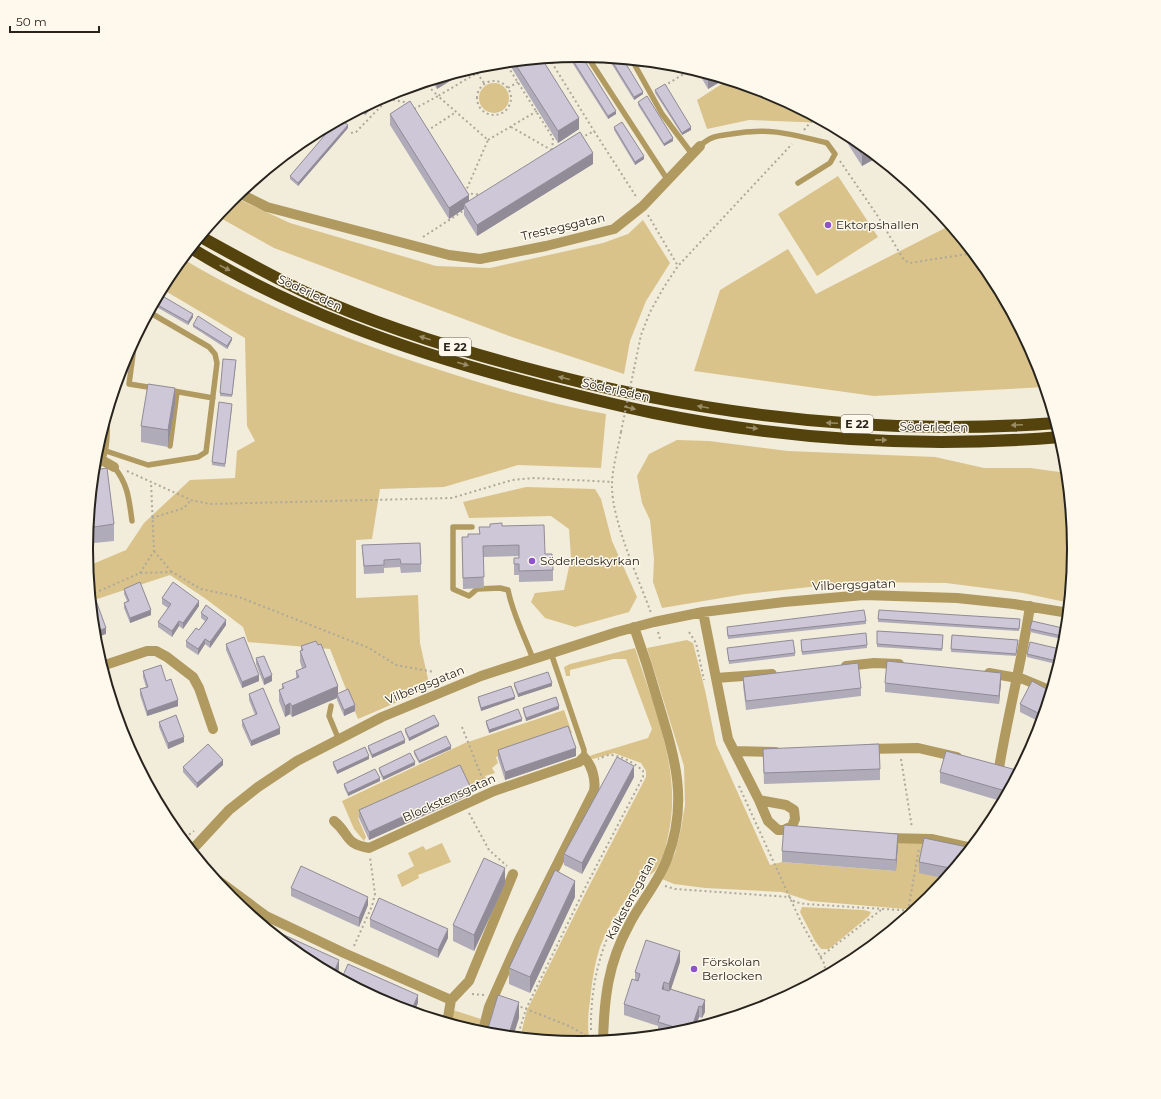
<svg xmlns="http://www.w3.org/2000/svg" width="1161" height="1099" viewBox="0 0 1161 1099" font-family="Montserrat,sans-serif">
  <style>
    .green { fill: #d9c38a }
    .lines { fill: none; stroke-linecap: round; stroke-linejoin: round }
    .path { stroke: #ada89b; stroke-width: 2; stroke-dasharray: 2 3; stroke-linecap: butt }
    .lane { stroke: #b19a60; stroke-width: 5.5 }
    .street { stroke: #b19a60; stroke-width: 10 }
    .highway { stroke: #55430d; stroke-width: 12 }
    .path-bridge { stroke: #ada89b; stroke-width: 2; stroke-dasharray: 2 3; stroke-linecap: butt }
    .wall { fill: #b0abb9 }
    .shaded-wall { fill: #908b96 }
    .building { fill: #cdc7d7; stroke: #908b96 }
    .oneway { fill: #998c66 }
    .poi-dot { fill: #8e53c9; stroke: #fef9ec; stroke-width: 1.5 }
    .labels { text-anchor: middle; stroke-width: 3; stroke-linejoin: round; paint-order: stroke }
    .shield { fill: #fef9ec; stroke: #68645c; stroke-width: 1 }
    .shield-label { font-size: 11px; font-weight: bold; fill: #27241e }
    .poi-label { font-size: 12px; fill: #27241e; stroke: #fef9ec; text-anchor: start }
    .street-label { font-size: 12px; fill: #27241e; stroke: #fef9ec }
    .rim { fill: none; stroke: #27241e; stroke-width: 2 }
  </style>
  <rect width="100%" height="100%" fill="#f2ecdb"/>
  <path class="green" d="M728,80L770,93L826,123L749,120L707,129L697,100Z
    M479 98a15 15 0 1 1 30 0a15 15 0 1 1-30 0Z
    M838,176L878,237L817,276L778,214Z
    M234,197L290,223L436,266L490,268L603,243L628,234L643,220L670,263L646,301L630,341L624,374L512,337L274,248L217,216Z
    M951,225L992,275L1037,360L1046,387L874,396L694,371L720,290L788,249L816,294Z
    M183,259C265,308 354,343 446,372C498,389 552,404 606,414L601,468L518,465L444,487L380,489L372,539L356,540V598L418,595L420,643L430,688L358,719L330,649L248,642L243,627L206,599L170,575L91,601L88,566L126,550L144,523L190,480L235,478L237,451L255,441L247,426L245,338L162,289L169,275Z
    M677,440L709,441L788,451L935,457L984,468H1030L1067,473L1075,550L1070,603L1023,593L946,583L855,582L745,594L662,608L653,582L654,559L650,520L642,503L637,476L649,454Z
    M526,487L595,489L601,499L612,541L637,597L629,612L575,627L545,618L531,602L535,593L564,590L571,558L569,529L551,516L469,518L463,502Z
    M687,640L693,643L705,690L716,744L770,865L782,862L896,871L898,846L889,841L927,843L947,879L930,899L917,910L810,901L782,892L705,888L674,884L662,879L675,853L681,829L685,805L684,766L647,648Z
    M635,648C654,709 683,772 668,836C666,846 663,860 657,868C653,876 641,878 634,887C622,905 608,926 600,947C594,965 592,983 590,1001C588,1014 587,1030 590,1043L580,1044L520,1038L527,1010L587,890L646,777V771L641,763L614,753L593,759L589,757L592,755L648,738L652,729L626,659H614L570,670V676H566L564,667L570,664Z
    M564,710L572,733L496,757L498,763L492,768L495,773L485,776L489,785L472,792L462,771L358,818L366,837L364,841L354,829L342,801L465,743Z
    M442,843L451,862L418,875L419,878L402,887L397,875L414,866L408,853L423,846L426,850Z
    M802,907L864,910L871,912L869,916L829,949H821L815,941L800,912Z
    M453,1010L481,1019L477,1032L449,1024Z"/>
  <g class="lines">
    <path class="path" d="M549,58L594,131
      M505,62L553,138L552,152
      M477,73L484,83
      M477 98a17 17 0 1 1 34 0a17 17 0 1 1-34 0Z
      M664,86L692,69
      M508,88L518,82
      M388,99L404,102L407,105
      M414,109L438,96L425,83
      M511,127L553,151
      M804,130L815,117
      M427,131L456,112
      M351,133L356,132L388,99L385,96
      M581,138L594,131L637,198
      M488,140L537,111
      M840,161L877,215L904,260L910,263L974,253
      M465,193L488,140L438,96L477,73L487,64
      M466,193L482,195
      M648,215L678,266
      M423,237L466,209
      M634,369L641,335L650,312L664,287L678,266L792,144
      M621,432C618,449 612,468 612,486C612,522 639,579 651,613
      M127,471L191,500L210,504L452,498L512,480L534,478L612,482
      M152,518L184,508L191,500
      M154,551L171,571
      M140,573L154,551L151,482
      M90,595L140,573L172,572L201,589L239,597L369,648L396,665L434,672
      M658,632L660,639
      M689,632L696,643L704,680
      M462,727L485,785
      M901,759L912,828
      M739,786L801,922L825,965L824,977
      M159,805L179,832L187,836L194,831
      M469,813L489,850L507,866
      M665,886L675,889L789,897L795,902L805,904L915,911
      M908,911L919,848
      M354,946L372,906L375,894L370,857
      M820,957L881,910
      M472,994L484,995
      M516,1005L569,1026L592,1039
      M591,1030C590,980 604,927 637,889
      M517,1038L526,1009L586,886L643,777V771C636,764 621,755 610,755C607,755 601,758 598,759"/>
    <path class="lane" d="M587,56L667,179
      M632,60L662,114L692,154
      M700,146C711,136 717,136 731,134C768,127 791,134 827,143L835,154L830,163L798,183
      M135,340L129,384L154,388
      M168,390L213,398
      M170,446L177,392
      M103,450L148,465L198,457L206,452L217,363L215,354L209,347L149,312
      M114,467C128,484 129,499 132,521
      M472,527H453V589L469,596L477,589L500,588L508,590C513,615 524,635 533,659
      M551,653L584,750V757
      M331,706L329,716L339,740"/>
    <path class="street" d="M239,193L267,207L449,255L480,259L546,246L614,229L643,206L700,146
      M100,459L114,467
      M94,468C105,458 105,438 105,423
      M703,612L728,739L759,800L786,805L794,810L795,819L792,826L784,830H778L768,821L759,800
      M102,666L147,651H156L167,657L193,677L199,688L213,729
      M846,666L874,663L899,664
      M989,673L1023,679L1052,691
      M716,678L772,674
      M866,749L918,748L957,757
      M734,751L776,752
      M999,768C1008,714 1022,661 1030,606
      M334,821C350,834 344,844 369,848L494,791L579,762L584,757C592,765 596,780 594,791L519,940L489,1007L482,1034
      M886,838L931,839L972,848
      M191,851L229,810L258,787L297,761L382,717L481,676L617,632L654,622L703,612L784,602L864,595L957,598L1014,604L1069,613
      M212,876L266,916L344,953L451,1000
      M447,1023L451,1000L469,981L513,874
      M603,1042C604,999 608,963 629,925C640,903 658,883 667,859C689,802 675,758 658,702C651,677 643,652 634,627"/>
    <path class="highway" d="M201,237C237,257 273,277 311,295C377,325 448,347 518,366C694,414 873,437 1056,423
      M191,248C291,310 405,350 518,380C563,392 609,404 654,413C787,440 926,448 1061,437"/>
    <path class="path-bridge" d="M621,432L634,369"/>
  </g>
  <path class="wall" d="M581,55L616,114L608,119L568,56Z
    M608,58L623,59L643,94L634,100Z
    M542,59L579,129L558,143L508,62Z
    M676,64L677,65L690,68L682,73Z
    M469,69L437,89L431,80Z
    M697,70L725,79L708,89Z
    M655,90L691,130L682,135L655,93Z
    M380,99L365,115L359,110Z
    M638,102L673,141L664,146L638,105Z
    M390,114L469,201L593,164L477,236L464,215V209L449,219L390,125Z
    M614,127L644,159L635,165L614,130Z
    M348,128L298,186L290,179V176Z
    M839,130L855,138L878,157L862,166Z
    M159,294L193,317L188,325L153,305Z
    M193,325L232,340L227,349L193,327Z
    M132,345L128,373L120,372L124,360Z
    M236,363L232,397L220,396V393Z
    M175,404L168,447L141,442V426Z
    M232,407L225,467L212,465V462Z
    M94,470L114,524V541L94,543L90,513Z
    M502,526L545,554L553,570V581L519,582V575H514V558H519V556L483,557L484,588L463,589L462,537H468Z
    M362,545L421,564V572L401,573L400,567L384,568V573L364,574Z
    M124,589L151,615L130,623L124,608V603L127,601L124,594Z
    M162,598L199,606L183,629L179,626L172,637L158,627V622L168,608L162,604Z
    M201,613L226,625L210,648L205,644L198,655L186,647V641L199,630L205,621L201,618Z
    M878,619L1020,622L1019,631L878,622Z
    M866,621V624L728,639L727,630V627Z
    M1030,629H1067L1066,640L1030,632Z
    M877,631L943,635L942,651L877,647Z
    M952,635L1018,640L1016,656L951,652Z
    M801,640L867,645V648L802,655Z
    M226,644L259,681L242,688L226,650Z
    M301,646L338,694L355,711L344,716L337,700V698L292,717L290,714L285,717L279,701V690L282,689V684L296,679V671L302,668L300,662V651H301Z
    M727,648L795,653V656L729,664Z
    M1064,650L1060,665L1027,657V654Z
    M256,658L272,681L264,685L256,664Z
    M143,671L178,706L147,716L140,695V689L146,687L143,677Z
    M743,677L861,688V696L746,710L743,685Z
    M1001,682L999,704L885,692V683Z
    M514,683L552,686L518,697L514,686Z
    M1052,692L1042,723L1020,712V704Z
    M249,694L280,734L251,746L242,726V720L255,715L249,700Z
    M478,697L515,699L481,711L478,700Z
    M523,708L559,709L526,721L523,711Z
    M486,721H522L489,733L486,724Z
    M159,722L184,742L168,749L159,727Z
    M439,726L409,741L405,732V729Z
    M405,743L372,758L368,749V746Z
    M451,749L419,763L414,754V751Z
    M763,749L880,769V780L764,784Z
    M498,750L576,756L505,780L498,758Z
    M369,759L337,774L333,765V762Z
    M223,765L197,788L183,772V767Z
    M415,765L383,780L379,771V768Z
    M1020,771L1004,802L940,783V772Z
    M634,777L582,874L564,865V854Z
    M380,781L348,796L344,787V784Z
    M470,795L369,840L359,818V810Z
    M898,845L896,871L782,862V851Z
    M972,848L947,879L919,873V862Z
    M505,884L474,951L453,941V925Z
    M291,888L368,905L359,927L291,896Z
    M575,897L530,993L509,984V968Z
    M370,919L448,938L438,958L370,927Z
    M680,962L671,989L705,1000V1012L702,1018L699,1017L695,1029L677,1035L666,1036L658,1033V1026L624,1015V1004L635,980V972Z"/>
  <path class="shaded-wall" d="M682,66L690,68L682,73Z
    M469,69L437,89V79Z
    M713,75L725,79L708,89V78Z
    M643,92V94L634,100V97Z
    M380,99L365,115V107Z
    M616,111V114L608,119V116Z
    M579,118V129L558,143V131Z
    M348,125V128L298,186V183Z
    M691,127V130L682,135V133Z
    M673,138V141L664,146V144Z
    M870,150L878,157L862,166V155Z
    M593,153V164L477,236V225Z
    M644,156V159L635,165V162Z
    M272,166L262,178V175L265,172Z
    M469,195V206L464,204V209L449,219V208Z
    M193,314V317L188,325V322Z
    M232,338V340L227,349V346Z
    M132,345L128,373V357L129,351Z
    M175,388V404L168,447V430Z
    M199,601V606L183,629V623Z
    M151,610V615L130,623V618Z
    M226,620V625L210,648V642Z
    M179,621V626L172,637V631Z
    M106,628V634L95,638L94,632Z
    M205,639V644L198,655V649Z
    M1001,673V682L999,704V696Z
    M259,675V681L242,688V682Z
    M272,675V681L264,685V679Z
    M552,683V686L518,697V694Z
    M338,686V697L337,694V698L292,717V706Z
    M515,697V699L481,711V708Z
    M178,700V706L147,716V711Z
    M290,703V714L285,717V706Z
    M355,705V711L344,716V710Z
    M559,706V709L526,721V718Z
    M522,719V721L489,733V730Z
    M439,724V726L409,741V738Z
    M280,728V734L251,746V741Z
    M184,737V742L168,749V743Z
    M405,740V743L372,758V755Z
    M451,746V749L419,763V761Z
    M576,748V756L505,780V772Z
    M369,756V759L337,774V771Z
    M223,760V765L197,788V783Z
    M415,762V765L383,780V777Z
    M634,766V777L582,874V863Z
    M380,778V781L348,796V793Z
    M470,786V795L369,840V832Z
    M898,834V845L896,871V860Z
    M505,868V884L474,951V935Z
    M575,881V897L530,993V977Z
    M368,897V905L359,927V918Z
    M448,929V938L438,958V950Z
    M680,951V962L669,995V984Z
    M339,960V969L336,977L333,975Z
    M664,982V993L662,989Z
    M418,995V1003L414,1013L411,1012Z
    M705,1000V1012L702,1018V1007Z
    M519,1002V1018L513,1037H508Z
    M699,1006V1017L695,1029L691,1030Z"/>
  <path class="building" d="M581,55L616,111L608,116L570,56Z
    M610,58L623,59L643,92L634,97Z
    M542,59L579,118L558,131L514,62Z
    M705,73L713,75L708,78Z
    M665,84L691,127L682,133L655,90Z
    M647,96L673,138L664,144L638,102Z
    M410,101L469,195L449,208L390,114Z
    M341,120L348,125L298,183L290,176L336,122Z
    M622,122L644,156L635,162L614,127Z
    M580,132L593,153L477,225L464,204Z
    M850,135L855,138L870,150L862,155Z
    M159,294L193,314L188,322L154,303Z
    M198,316L232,338L227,346L193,325Z
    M129,351L128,357L126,356Z
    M223,359L236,360L232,395L220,393Z
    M148,384L175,388L168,430L141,426Z
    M219,402L232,404L225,464L212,462Z
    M107,468L114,524L94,527L91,503L94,470Z
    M502,523V526L544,525L545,554H552L553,570L519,571V564H514V558H519V545L483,546L484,577L463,578L462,537H468V534H480L479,527H490V524Z
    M420,543L421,564H401L400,559L384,560V565L364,566L362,545Z
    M140,582L151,610L130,618L124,603L129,601L124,589Z
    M173,582L199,601L183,623L179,621L172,631L158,622L171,604L162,598Z
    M95,598L106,628L94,632L91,600Z
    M206,605L226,620L210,642L205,639L198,649L186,641L196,628L199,630L208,618L201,613Z
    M864,610L866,621L728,636L727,627Z
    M879,610L1020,619L1019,629L878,619Z
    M1032,621L1067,629L1066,637L1030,629Z
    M877,631L943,635L942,649L877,644Z
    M866,633L867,645L802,652L801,640Z
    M952,635L1018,640L1016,654L951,649Z
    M244,637L259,675L242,682L226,644Z
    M793,640L795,653L729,661L727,648Z
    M316,641L318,645L321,644L338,686L292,706L290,703L285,706L279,690L284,688L282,684L299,677L296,671L306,667L300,651L303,650L301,646Z
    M1030,642L1064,650L1061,662L1027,654Z
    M264,656L272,675L264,679L256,658Z
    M887,661L1001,673L999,696L885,683Z
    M858,663L861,688L746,701L743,677Z
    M161,665L166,681L171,679L178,700L147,711L140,689L148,687L143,671Z
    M548,672L552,683L518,694L514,683Z
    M1032,681L1052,692L1044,716L1020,704Z
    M511,686L515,697L481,708L478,697Z
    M263,688L280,728L251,741L242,720L257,714L249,694Z
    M348,689L355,705L344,710L337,694Z
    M556,697L559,706L526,718L523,708Z
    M518,709L522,719L489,730L486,721Z
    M176,715L184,737L168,743L159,722Z
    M434,715L439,724L409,738L405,729Z
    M568,726L576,748L505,772L498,750Z
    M401,731L405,740L372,755L368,746Z
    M446,736L451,746L419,761L414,751Z
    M208,744L223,760L197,783L183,767Z
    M879,744L880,769L764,773L763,749Z
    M365,747L369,756L337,771L333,762Z
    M946,751L1020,771L1009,792L940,772Z
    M410,753L415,762L383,777L379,768Z
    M617,757L634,766L582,863L564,854Z
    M460,765L470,786L369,832L359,810Z
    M375,769L380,778L348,793L344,784Z
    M784,825L898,834L896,860L782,851Z
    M924,838L972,848L955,869L919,862Z
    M484,858L505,868L474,935L453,925Z
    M301,866L368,897L359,918L291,888Z
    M555,870L575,881L530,977L509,968Z
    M379,898L448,929L438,950L370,919Z
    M271,929L339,960L333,975L306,961L270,931Z
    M877,935L886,936L876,943Z
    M646,940L680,951L669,984L664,982L662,989L669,991L670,989L705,1000L702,1007L699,1006L691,1030L687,1031L658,1022L660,1016L624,1004L632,979L638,981L640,974L635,972Z
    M348,964L418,995L411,1012L391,1006L341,980Z
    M498,995L519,1002L508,1037L486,1035Z"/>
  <defs><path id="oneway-solid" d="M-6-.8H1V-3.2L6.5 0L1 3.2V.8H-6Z"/></defs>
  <g class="oneway">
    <use href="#oneway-solid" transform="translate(225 268) rotate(27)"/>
    <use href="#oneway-solid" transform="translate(425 338) rotate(-163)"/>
    <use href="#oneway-solid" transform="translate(463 364) rotate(16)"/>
    <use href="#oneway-solid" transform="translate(564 378) rotate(-166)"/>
    <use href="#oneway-solid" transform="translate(703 407) rotate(-170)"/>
    <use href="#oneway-solid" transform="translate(630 408) rotate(13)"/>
    <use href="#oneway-solid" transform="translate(832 423) rotate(-177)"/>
    <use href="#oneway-solid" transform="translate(1017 425) rotate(178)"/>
    <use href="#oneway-solid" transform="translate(752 428) rotate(7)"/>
    <use href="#oneway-solid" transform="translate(881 440) rotate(1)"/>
  </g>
  <g class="poi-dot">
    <circle cx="828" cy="225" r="4"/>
    <circle cx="532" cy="561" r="4"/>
    <circle cx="694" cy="969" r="4"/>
  </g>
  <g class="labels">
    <g class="shield">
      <rect x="439" y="338" width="32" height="18" rx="3"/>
      <rect x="841" y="415" width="32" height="18" rx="3"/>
    </g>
    <g class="shield-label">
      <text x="455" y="351">E 22</text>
      <text x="857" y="428">E 22</text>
    </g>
    <g class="poi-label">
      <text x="836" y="229">Ektorpshallen</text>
      <text x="540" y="565">Söderledskyrkan</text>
      <text x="702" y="966">Förskolan<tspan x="702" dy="14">Berlocken</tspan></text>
    </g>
    <g class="street-label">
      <text transform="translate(563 227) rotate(-13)" y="4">Trestegsgatan</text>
      <text transform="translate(310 293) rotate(25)" y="4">Söderleden</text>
      <text transform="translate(616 390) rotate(13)" y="4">Söderleden</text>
      <text transform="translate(934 427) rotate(1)" y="4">Söderleden</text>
      <text transform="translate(854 585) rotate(-2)" y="4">Vilbergsgatan</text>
      <text transform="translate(425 685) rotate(-22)" y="4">Vilbergsgatan</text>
      <text transform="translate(449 798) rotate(-24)" y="4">Blockstensgatan</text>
      <text transform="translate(631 898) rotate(-62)" y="4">Kalkstensgatan</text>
    </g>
  </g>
  <path d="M0 0H1161V1099H0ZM93 549a487 487 0 1 1 974 0a487 487 0 1 1-974 0Z" fill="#fef9ec" fill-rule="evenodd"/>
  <path class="rim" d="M93 549a487 487 0 1 1 974 0a487 487 0 1 1-974 0Z"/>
  <path d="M10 26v6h89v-6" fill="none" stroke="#27241e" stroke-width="2"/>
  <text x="16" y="26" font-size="12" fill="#27241e" stroke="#fef9ec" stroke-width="3" paint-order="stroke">50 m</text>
</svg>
